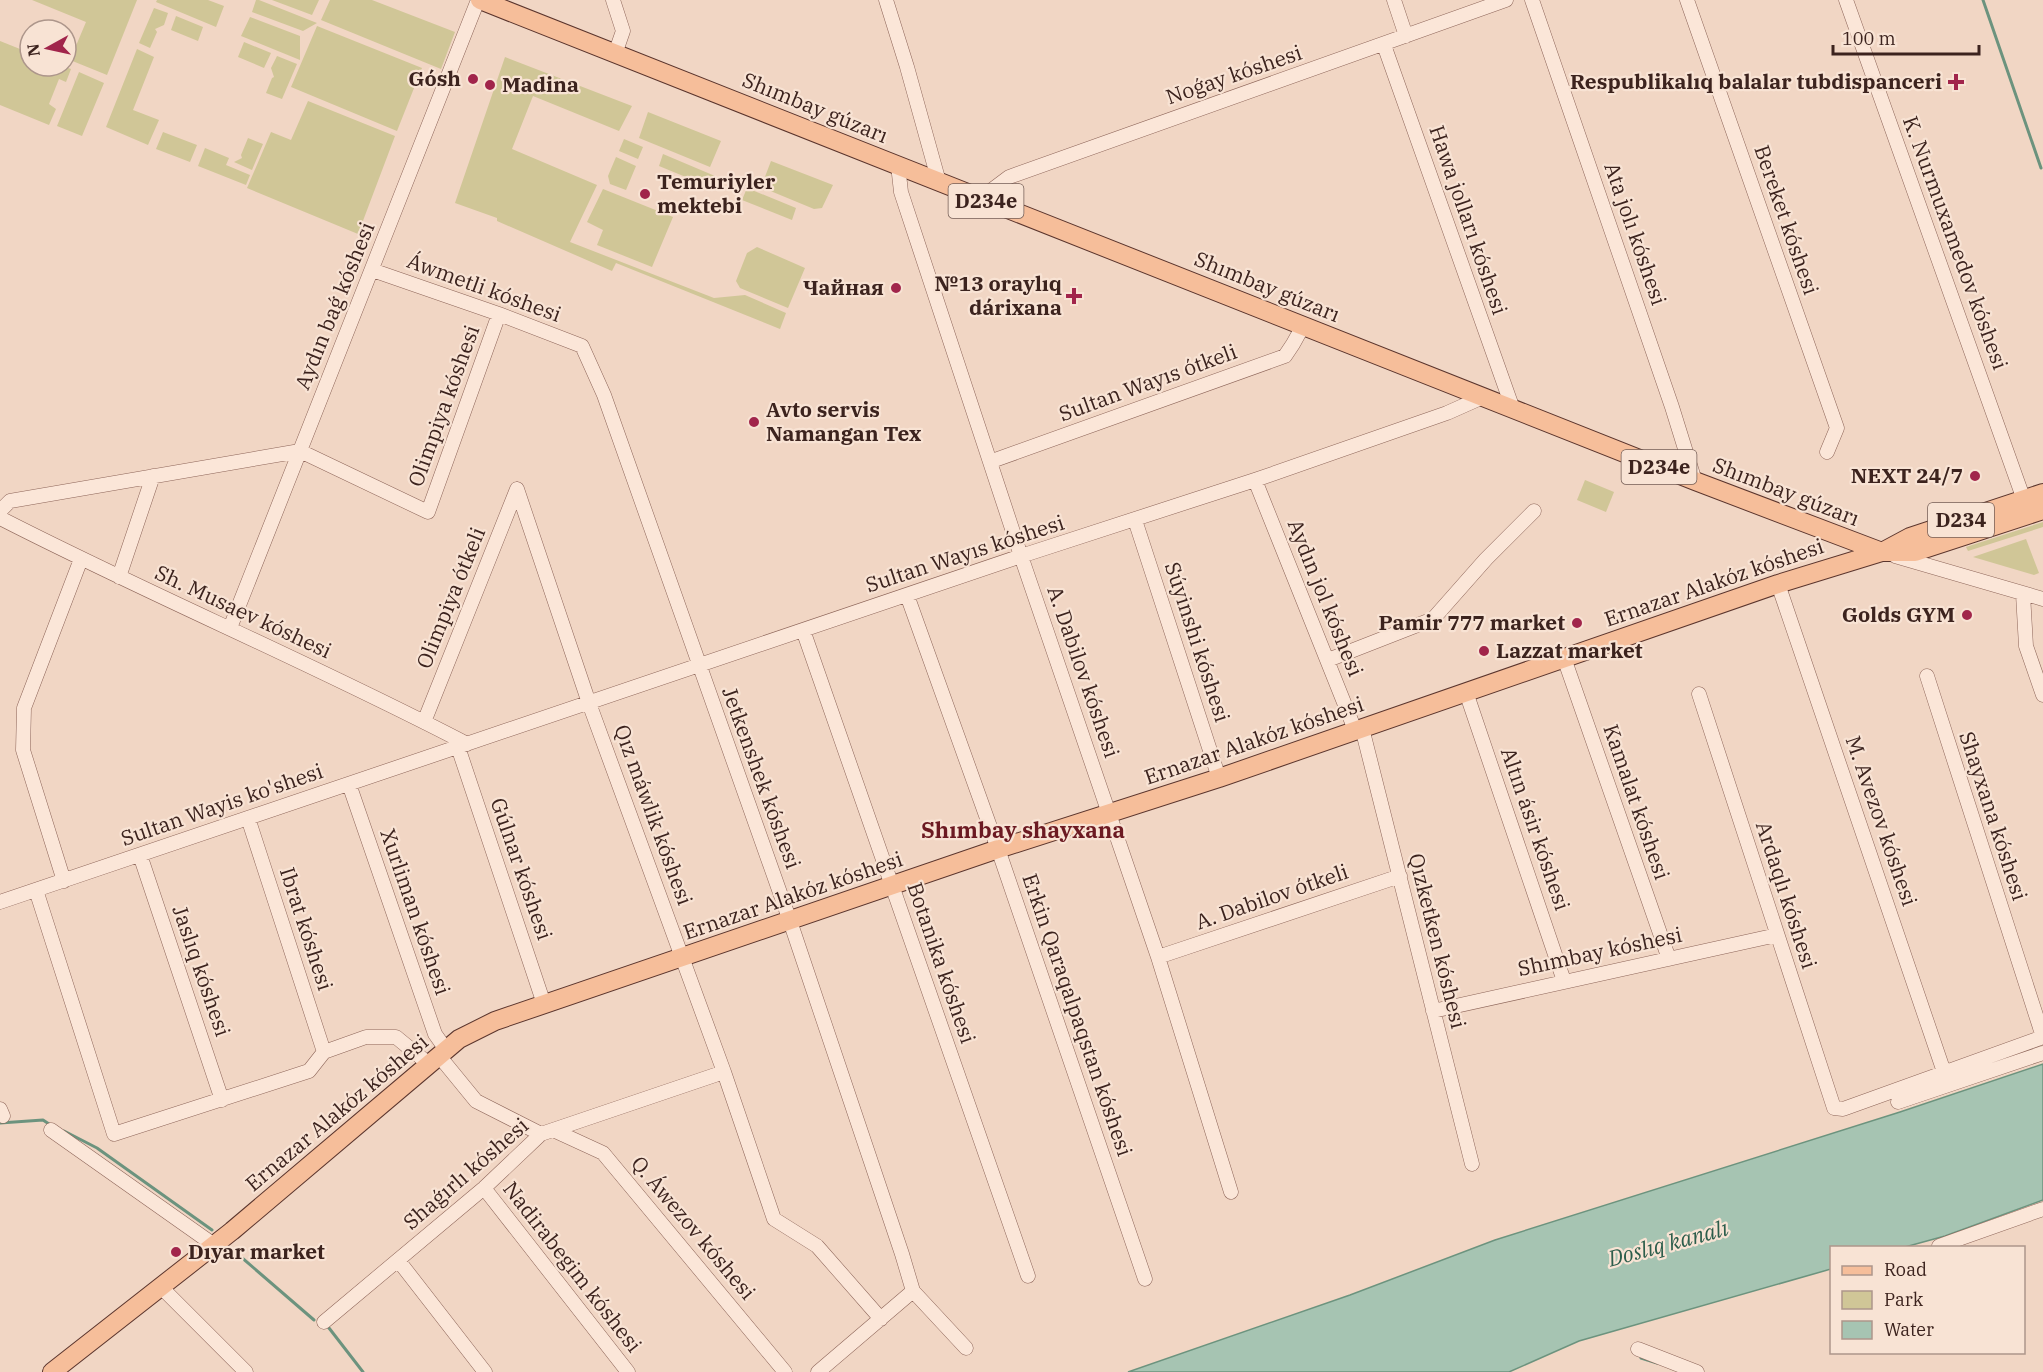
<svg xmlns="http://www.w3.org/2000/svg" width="2043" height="1372" viewBox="0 0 2043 1372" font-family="'IBM Plex Serif',serif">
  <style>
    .green { fill: #d0c697 }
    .water { fill: #a6c4b2; stroke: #6c937e; stroke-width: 1.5 }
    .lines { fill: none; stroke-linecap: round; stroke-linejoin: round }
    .stream { stroke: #6c937e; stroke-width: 3 }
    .minor-casing { stroke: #8d6559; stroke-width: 15 }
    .major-casing { stroke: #5b352d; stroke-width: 20 }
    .minor { stroke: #fbe6d8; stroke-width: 14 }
    .major { stroke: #f6be9a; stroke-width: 18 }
    .poi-dot { fill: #a1254b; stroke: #f8e3d4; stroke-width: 2 }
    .labels { text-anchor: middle; stroke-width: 4.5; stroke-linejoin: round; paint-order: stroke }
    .shield { fill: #f8e3d4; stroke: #745d55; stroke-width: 1.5 }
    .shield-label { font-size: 20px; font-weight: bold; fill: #3c231e }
    .street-label { font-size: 21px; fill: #3c231e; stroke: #f8e3d4 }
    .poi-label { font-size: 21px; font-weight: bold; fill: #3c231e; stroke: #f8e3d4; text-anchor: end }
    .neighbourhood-label { font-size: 22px; font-weight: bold; fill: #6c1a22; stroke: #f8e3d4 }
    .water-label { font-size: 22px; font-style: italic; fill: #2c5d4b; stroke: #f8e3d4 }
  </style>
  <rect width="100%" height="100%" fill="#f1d6c4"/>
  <path class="green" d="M32,0H137L107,75L70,60L86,22Z
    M157,0H208L224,6L216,27L156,2Z
    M256,0H259L317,23L303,31L252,12Z
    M272,0H319L312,15Z
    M330,0H372L455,32L441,69L321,20Z
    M154,8L168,13L164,25L155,29L157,32L150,48L139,43Z
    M176,16L203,27L198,41L171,30Z
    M250,17L300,36V60L241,36Z
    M317,26L422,68L397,131L291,87Z
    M0,41L30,53V66H63L71,69L66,82L59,79L49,104L56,109L49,125L0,105Z
    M244,42L271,53L264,68L238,57Z
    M137,49L154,57L133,110L159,120L148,145L106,127Z
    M277,56L297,64L282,99L266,93L272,78L274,77L271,68Z
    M505,57L632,106L619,131L533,96L512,149L597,185L570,242L714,298L745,295L786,313L780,329L616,263L612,271L497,221V218L455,203Z
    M79,72L104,83L82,136L57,126Z
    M308,101L395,136L358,234L247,188L271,132L291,140Z
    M648,112L721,141L710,167L639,138Z
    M163,132L197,145L190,162L156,149Z
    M248,138L263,144L252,170L234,162L242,158L241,155Z
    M624,139L643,147L638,159L619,151Z
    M205,148L229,158L226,165L250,175L246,185L198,166Z
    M663,154L715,176L710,187L659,166Z
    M616,157L636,166L626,190L610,184L608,176Z
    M771,161L833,185L822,208L814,209L761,187Z
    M747,188L796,208L792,220L742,200Z
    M603,189L673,217L652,267L597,245L603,230L587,222Z
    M757,247L805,268L788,308L740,288L736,281L747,253Z
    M1585,480L1614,492L1606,512L1577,500Z
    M2043,522V527L1968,551L1966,547Z
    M2026,539L2039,573L2034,575L1973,557Z"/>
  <path class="water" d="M2043,1064V1200L1945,1236L1905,1247L1832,1248L1831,1269L1579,1341L1509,1372H1128L1350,1295L1495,1240L1900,1112Z"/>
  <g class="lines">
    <path class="stream" d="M1983,0L2041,168
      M0,1123L43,1120L52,1126
      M64,1131L97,1148L212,1230
      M233,1250L314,1320
      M329,1328L363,1372
      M1641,1358L1657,1363"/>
    <g class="minor-casing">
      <path id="minor" d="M613,0L623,31L615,54
        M886,0L907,67L939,182
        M1394,0L1406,36
        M1532,0L1672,407L1695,481
        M1687,0L1837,428L1827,452
        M1846,0L2024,500
        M1384,45L1513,409
        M898,165L901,192L1021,556L1158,957L1231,1192
        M981,198L1009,177L1506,0
        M372,270L499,314L582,346L604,395L790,921L902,1254L913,1291L966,1348
        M992,461L1285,356L1293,344L1303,326
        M1255,480L1355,730
        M517,489L589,703L724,1072L774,1219L817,1246L881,1319
        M0,511L10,501L300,451L428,512L499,314
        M0,518C154,597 314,664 467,744
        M1135,520L1219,778
        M1895,556L2043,599
        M119,577L153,476
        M1778,584L1944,1072
        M2023,594L2026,646L2043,695
        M907,595L998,849L1145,1279
        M230,628L478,0
        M803,630L1028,1276
        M1564,658L1669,959
        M1328,660L1433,619L1486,559L1534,511
        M1927,676L2043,1037
        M1466,692L1564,981
        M1699,694L1834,1108L1843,1109L2043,1037
        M424,722L517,489
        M1362,728L1472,1164
        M458,747L544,1004
        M349,784L435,1034L447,1051
        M248,818L324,1052
        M140,855L222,1100
        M64,881L23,750L24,708L81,559
        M36,890L114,1134L309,1071L324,1052L366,1037H396L430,1065
        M0,902L1021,556L1255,480L1447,413L1483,397
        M1158,957L1400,876
        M1433,1011L1777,935
        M440,1057L476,1101L541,1134
        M1898,1102L2043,1053
        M0,1109L3,1116
        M51,1130L214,1245
        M553,1130L603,1153L785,1372
        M484,1188L628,1372
        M1939,1246L2043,1209
        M398,1260L485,1372
        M160,1286L246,1372
        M324,1322L484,1188L541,1134L724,1072
        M1638,1349L1697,1372
        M818,1372L913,1291"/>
    </g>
    <g class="major-casing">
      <path id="major" d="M480,0L1695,481L1882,552H1915L2043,510
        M52,1372L232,1231L459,1039L495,1021L998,849L1219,778L1778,584L1882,552L1910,537L2043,493"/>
    </g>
    <use href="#minor" class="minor"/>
    <use href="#major" class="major"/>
  </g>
  <g class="poi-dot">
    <circle cx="473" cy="79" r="6"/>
    <path d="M1953 73h6v6h6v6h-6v6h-6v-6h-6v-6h6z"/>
    <circle cx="490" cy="85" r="6"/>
    <circle cx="645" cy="194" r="6"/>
    <circle cx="896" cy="288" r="6"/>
    <path d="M1071 287h6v6h6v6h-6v6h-6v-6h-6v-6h6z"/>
    <circle cx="754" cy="422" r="6"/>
    <circle cx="1975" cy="476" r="6"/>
    <circle cx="1967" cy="615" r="6"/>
    <circle cx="1577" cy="623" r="6"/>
    <circle cx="1484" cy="651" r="6"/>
    <circle cx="176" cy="1252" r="6"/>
  </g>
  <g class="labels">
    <g class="shield">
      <rect x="948.5" y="184" width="75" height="34" rx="4.5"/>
      <rect x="1621.5" y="450" width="75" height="34" rx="4.5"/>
      <rect x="1928" y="503" width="66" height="34" rx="4.5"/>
    </g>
    <g class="shield-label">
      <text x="986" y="208">D234e</text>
      <text x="1659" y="474">D234e</text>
      <text x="1961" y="527">D234</text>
    </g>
    <g class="street-label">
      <text transform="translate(1234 75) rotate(-19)" y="7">Noǵay kóshesi</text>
      <text transform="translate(815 108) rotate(22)" y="7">Shımbay gúzarı</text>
      <text transform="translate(1468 220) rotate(71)" y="7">Hawa jolları kóshesi</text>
      <text transform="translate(1786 220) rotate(71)" y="7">Bereket kóshesi</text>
      <text transform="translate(1635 234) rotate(71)" y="7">Ata jolı kóshesi</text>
      <text transform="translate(1955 243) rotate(70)" y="7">K. Nurmuxamedov kóshesi</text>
      <text transform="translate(1267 287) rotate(22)" y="7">Shımbay gúzarı</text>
      <text transform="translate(484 288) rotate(20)" y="7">Áwmetli kóshesi</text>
      <text transform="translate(335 306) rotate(-68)" y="7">Aydın baǵ kóshesi</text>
      <text transform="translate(1148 383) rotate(-20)" y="7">Sultan Wayıs ótkeli</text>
      <text transform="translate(444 406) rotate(-70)" y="7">Olimpiya kóshesi</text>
      <text transform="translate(1786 492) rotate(21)" y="7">Shımbay gúzarı</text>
      <text transform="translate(965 554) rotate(-18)" y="7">Sultan Wayıs kóshesi</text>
      <text transform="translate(1714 583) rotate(-19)" y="7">Ernazar Alakóz kóshesi</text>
      <text transform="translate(451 598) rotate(-68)" y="7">Olimpiya ótkeli</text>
      <text transform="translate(1325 598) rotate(68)" y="7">Aydın jol kóshesi</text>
      <text transform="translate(243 612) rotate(25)" y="7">Sh. Musaev kóshesi</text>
      <text transform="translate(1197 642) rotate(72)" y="7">Súyinshi kóshesi</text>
      <text transform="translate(1083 672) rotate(71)" y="7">A. Dabilov kóshesi</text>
      <text transform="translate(1254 741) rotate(-19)" y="7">Ernazar Alakóz kóshesi</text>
      <text transform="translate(761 778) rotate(70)" y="7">Jetkenshek kóshesi</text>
      <text transform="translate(1636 802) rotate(71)" y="7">Kamalat kóshesi</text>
      <text transform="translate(222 805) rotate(-19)" y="7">Sultan Wayis ko'shesi</text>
      <text transform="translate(653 815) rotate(70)" y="7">Qız máwlik kóshesi</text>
      <text transform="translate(1993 816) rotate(72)" y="7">Shayxana kóshesi</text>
      <text transform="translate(1881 821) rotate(71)" y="7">M. Avezov kóshesi</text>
      <text transform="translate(1535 829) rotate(71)" y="7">Altın ásir kóshesi</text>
      <text transform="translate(521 869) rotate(71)" y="7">Gúlnar kóshesi</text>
      <text transform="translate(1786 895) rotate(72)" y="7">Ardaqlı kóshesi</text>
      <text transform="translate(793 896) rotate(-19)" y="7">Ernazar Alakóz kóshesi</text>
      <text transform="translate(1272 897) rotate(-19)" y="7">A. Dabilov ótkeli</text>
      <text transform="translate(415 912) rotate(71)" y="7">Xurliman kóshesi</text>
      <text transform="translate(306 929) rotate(72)" y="7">Ibrat kóshesi</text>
      <text transform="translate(1437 941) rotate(76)" y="7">Qızketken kóshesi</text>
      <text transform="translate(1600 952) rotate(-12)" y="7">Shımbay kóshesi</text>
      <text transform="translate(941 963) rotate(71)" y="7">Botanika kóshesi</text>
      <text transform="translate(201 971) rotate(71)" y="7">Jaslıq kóshesi</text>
      <text transform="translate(1077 1015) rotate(71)" y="7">Erkin Qaraqalpaqstan kóshesi</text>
      <text transform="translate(337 1113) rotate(-40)" y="7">Ernazar Alakóz kóshesi</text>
      <text transform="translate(466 1174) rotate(-41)" y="7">Shaǵırlı kóshesi</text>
      <text transform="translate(693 1228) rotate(50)" y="7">Q. Áwezov kóshesi</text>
      <text transform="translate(572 1267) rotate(52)" y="7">Nadirabegim kóshesi</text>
    </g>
    <g class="poi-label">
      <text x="461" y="86">Gósh</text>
      <text x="1942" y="89">Respublikalıq balalar tubdispanceri</text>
      <text x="502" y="92" text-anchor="start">Madina</text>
      <text x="657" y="189" text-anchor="start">Temuriyler<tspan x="657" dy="24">mektebi</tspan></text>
      <text x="1062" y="291">№13 oraylıq<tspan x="1062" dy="24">dárixana</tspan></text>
      <text x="884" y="295">Чайная</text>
      <text x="766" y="417" text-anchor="start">Avto servis<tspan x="766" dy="24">Namangan Tex</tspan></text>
      <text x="1963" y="483">NEXT 24/7</text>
      <text x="1955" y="622">Golds GYM</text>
      <text x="1565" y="630">Pamir 777 market</text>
      <text x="1496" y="658" text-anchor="start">Lazzat market</text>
      <text x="188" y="1259" text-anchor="start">Dıyar market</text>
    </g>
    <g class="neighbourhood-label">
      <text x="1023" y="838">Shımbay shayxana</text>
    </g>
    <g class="water-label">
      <text transform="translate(1668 1243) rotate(-15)" y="8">Doslıq kanalı</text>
    </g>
  </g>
  <rect x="1830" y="1246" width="195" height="108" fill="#f8e3d4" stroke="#ad968b" stroke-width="1.5"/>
  <rect x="1842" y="1266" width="30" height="9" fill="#f6be9a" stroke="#ad968b" stroke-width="1.5"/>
  <text x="1884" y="1276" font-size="18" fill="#3c231e">Road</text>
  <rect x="1842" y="1291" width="30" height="18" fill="#d0c697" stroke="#ad968b" stroke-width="1.5"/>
  <text x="1884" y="1306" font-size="18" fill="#3c231e">Park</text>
  <rect x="1842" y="1321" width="30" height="18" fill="#a6c4b2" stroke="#ad968b" stroke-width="1.5"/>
  <text x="1884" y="1336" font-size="18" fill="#3c231e">Water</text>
  <g transform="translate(48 48) rotate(262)"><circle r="28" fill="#f8e3d4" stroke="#ad968b" stroke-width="1.5"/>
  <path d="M0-4.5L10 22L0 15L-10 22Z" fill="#a1254b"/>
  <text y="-9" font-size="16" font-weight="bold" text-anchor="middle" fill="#3c231e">N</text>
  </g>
  <path d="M1833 45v9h146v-9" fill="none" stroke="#3c231e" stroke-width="3"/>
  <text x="1842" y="45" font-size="18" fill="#3c231e" stroke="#f8e3d4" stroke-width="4.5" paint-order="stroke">100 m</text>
</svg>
